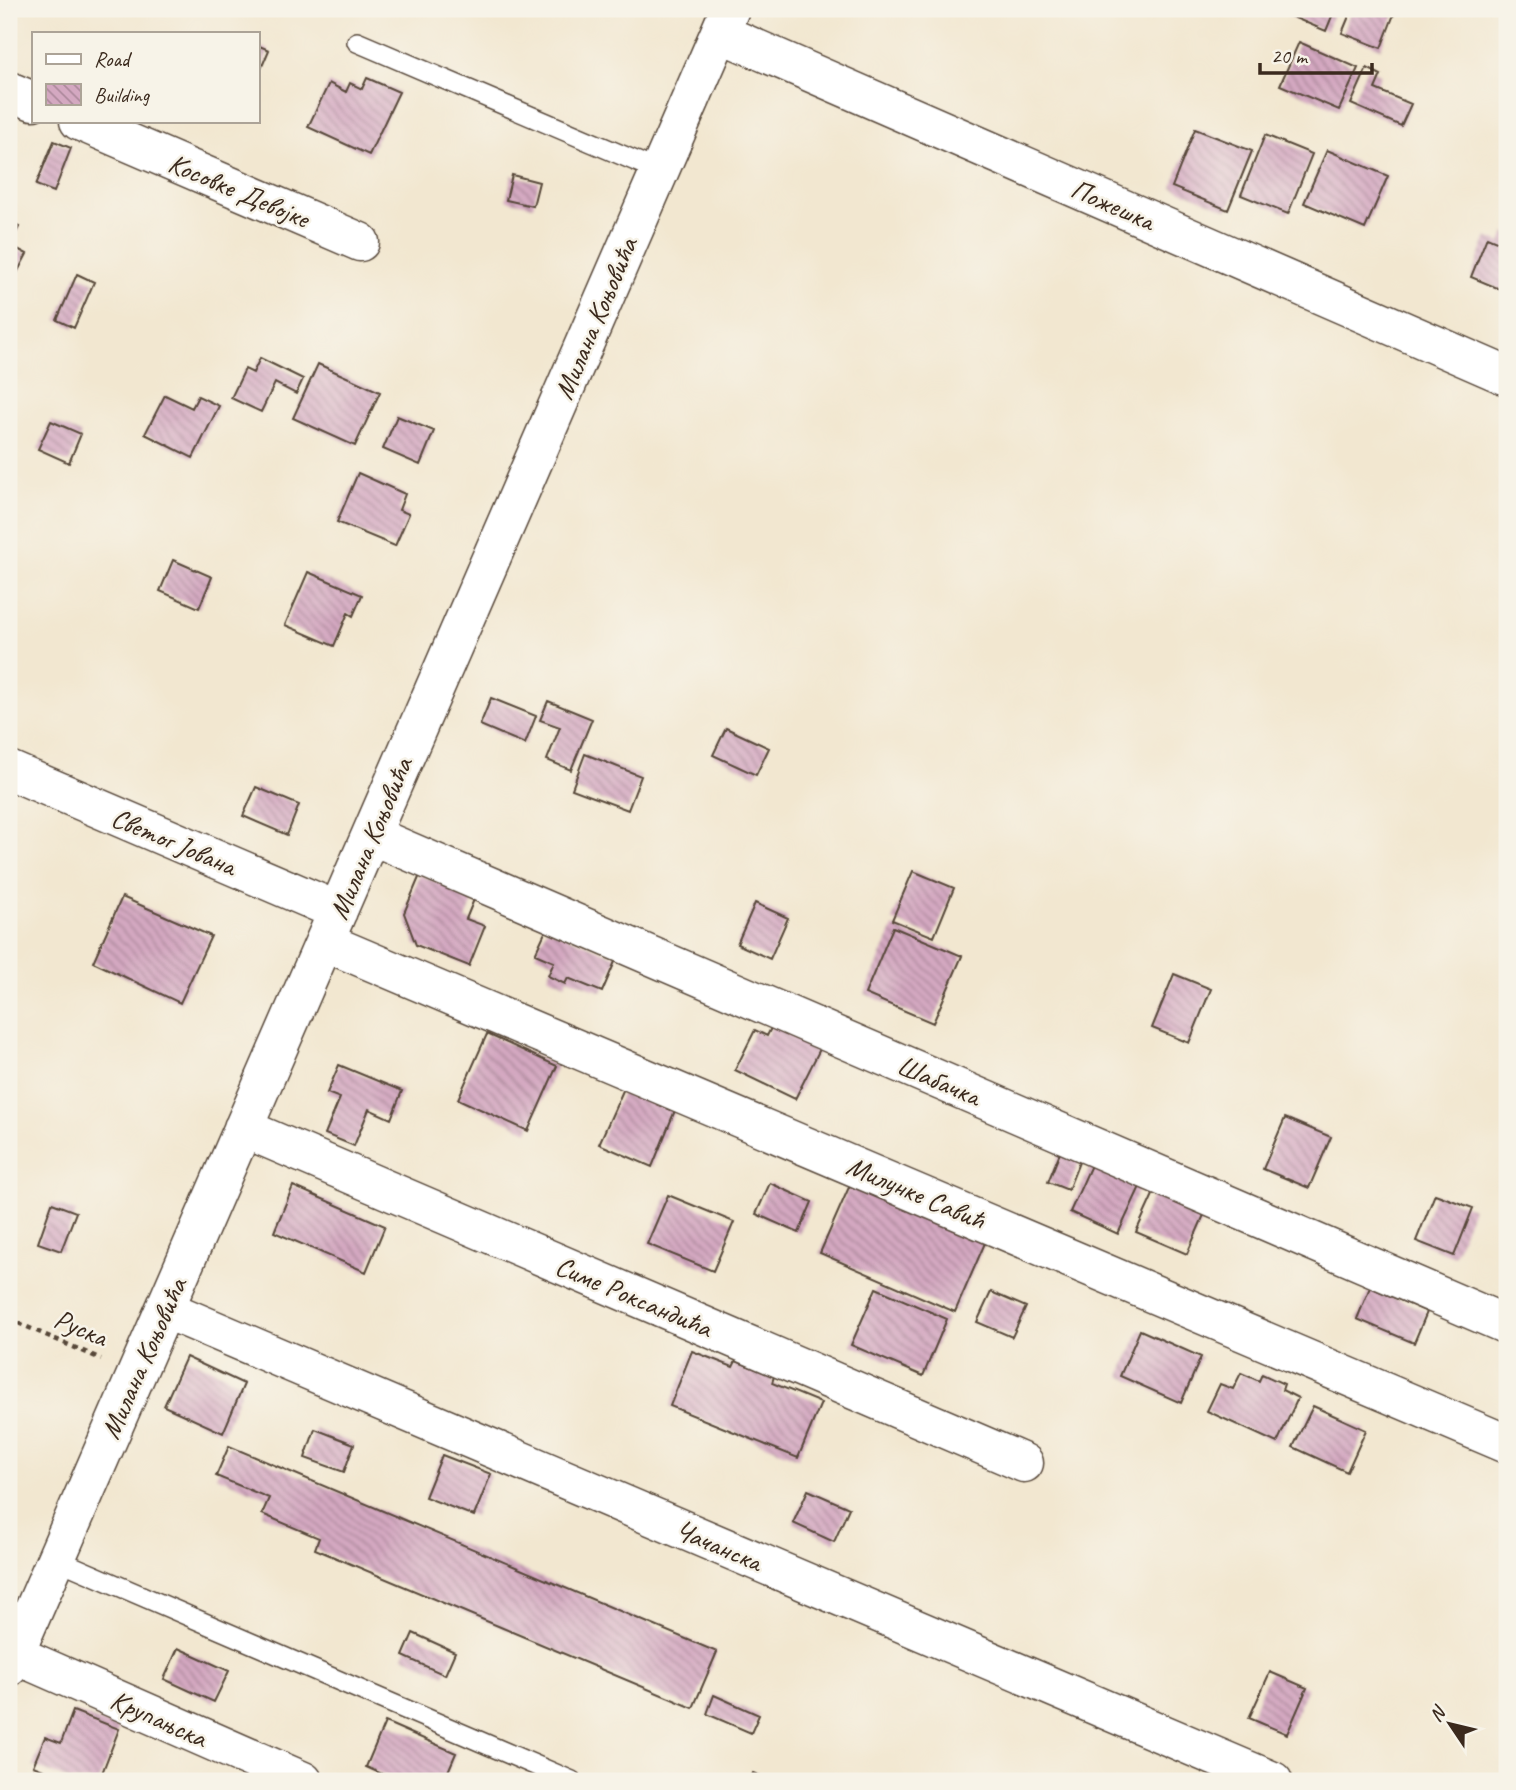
<svg xmlns="http://www.w3.org/2000/svg" width="1516" height="1790" viewBox="0 0 1516 1790" font-family="Caveat,sans-serif">
  <style>
    .building { fill: url(#building-back-hatch) }
    .lines { fill: none; stroke-linecap: round; stroke-linejoin: round }
    .service-casing { stroke: #564639; stroke-width: 22 }
    .minor-casing { stroke: #564639; stroke-width: 41 }
    .path { stroke: #564639; stroke-width: 4.5; stroke-dasharray: 5 5; stroke-linecap: butt }
    .service { stroke: #fff; stroke-width: 19 }
    .minor { stroke: #fff; stroke-width: 38 }
    .labels { text-anchor: middle; stroke-width: 5; stroke-linejoin: round; paint-order: stroke }
    .street-label { font-size: 28px; fill: #3b2a1e; stroke: #f7f3e8 }
  </style>
  <defs>
    <pattern id="building-back-hatch" width="6" height="6" patternUnits="userSpaceOnUse" patternTransform="scale(1.75)"><rect width="6" height="6" fill="#d4a8c1"/><path d="M-1 5l2 2M0 0l6 6M5-1l2 2" fill="none" stroke="#ad899c"/></pattern>
  </defs>
  <rect width="100%" height="100%" fill="#f7f3e8"/>
  <filter id="ink" filterUnits="userSpaceOnUse"><feTurbulence type="fractalNoise" baseFrequency=".0143" numOctaves="2"/><feDisplacementMap in="SourceGraphic" scale="14" xChannelSelector="R" yChannelSelector="G"/><feConvolveMatrix kernelMatrix="1 2 1 2 8 2 1 2 1" color-interpolation-filters="sRGB"/></filter>
  <filter id="wash" filterUnits="userSpaceOnUse"><feTurbulence type="fractalNoise" baseFrequency=".00686" numOctaves="4" result="noise"/><feDisplacementMap in="SourceGraphic" scale="28" xChannelSelector="R" yChannelSelector="G"/><feGaussianBlur stdDeviation="1.57" result="paint"/><feColorMatrix in="noise" values="0 0 0 0 0 0 0 0 0 0 0 0 0 0 0 0 0 1.4 0 .05"/><feComposite in="paint" operator="in"/></filter>
  <g filter="url(#wash)">
    <rect width="100%" height="100%" fill="#f2e7d0"/>
    <g id="blocks">
      <path class="building" d="M1279,9H1335L1326,31L1278,11Z
        M1352,9H1396L1381,48L1342,33Z
        M1299,42L1358,68L1339,110L1280,85Z
        M257,45L269,50L257,78Z
        M1367,68L1381,75L1375,89L1411,104L1401,126L1351,104Z
        M367,78L399,92L369,155L308,127L329,83L346,92L350,83L362,89Z
        M1195,129L1252,151L1228,210L1172,187Z
        M1265,135L1312,154L1288,214L1241,195Z
        M54,141L71,148L54,192L36,185Z
        M1327,150L1388,176L1365,229L1304,203Z
        M512,175L539,182L533,206L506,200Z
        M9,222L19,227L10,245L27,254L9,288Z
        M1505,233L1507,234V292L1471,277L1487,237L1501,243Z
        M77,274L94,282L74,328L57,320Z
        M260,358L303,379L296,394L275,383L261,412L231,398L245,369L253,373Z
        M318,364L380,392L355,446L293,418Z
        M165,395L192,408L198,396L219,406L193,458L145,434Z
        M397,416L434,431L420,465L383,449Z
        M51,421L81,434L69,463L38,449Z
        M358,473L405,494L399,510L409,514L395,546L337,522Z
        M173,560L212,577L199,608L160,591Z
        M308,572L362,595L353,616L348,613L334,646L285,625Z
        M491,698L536,716L525,744L480,725Z
        M548,701L592,719L571,770L547,760L560,727L540,720Z
        M726,728L769,748L756,775L713,755Z
        M585,754L641,776L628,810L572,789Z
        M256,787L299,805L287,835L243,816Z
        M913,871L954,888L934,937L892,920Z
        M420,875L475,897L466,919L485,926L469,966L416,945L404,913Z
        M122,897L211,936L180,1003L93,962Z
        M755,903L788,918L770,959L737,944Z
        M893,927L962,956L933,1023L865,994Z
        M547,928L617,957L602,992L568,978L565,984L548,976L554,962L535,954Z
        M1174,974L1211,989L1189,1043L1152,1028Z
        M774,1022L822,1045L795,1099L735,1070L755,1030L767,1036Z
        M487,1034L557,1066L528,1131L458,1099Z
        M339,1065L402,1091L391,1119L369,1109L354,1146L325,1134L340,1098L327,1093Z
        M625,1086L676,1108L652,1167L599,1144Z
        M1285,1118L1331,1137L1309,1188L1263,1169Z
        M1061,1150L1081,1157L1068,1190L1048,1182Z
        M1095,1156L1144,1178L1118,1234L1070,1212Z
        M853,1178L988,1236L955,1312L820,1253Z
        M770,1183L812,1202L799,1233L756,1214Z
        M293,1186L385,1226L366,1272L274,1232Z
        M1157,1186L1207,1208L1187,1254L1136,1232Z
        M1435,1194L1473,1208L1454,1256L1416,1241Z
        M668,1195L734,1222L713,1271L647,1244Z
        M52,1203L76,1212L61,1251L38,1243Z
        M1370,1287L1427,1312L1414,1343L1357,1319Z
        M876,1288L947,1319L923,1376L851,1345Z
        M991,1292L1026,1307L1012,1337L977,1322Z
        M1140,1330L1201,1357L1181,1403L1120,1376Z
        M692,1351L733,1367L736,1361L774,1376L772,1383L821,1403L798,1458L670,1406Z
        M186,1357L244,1384L223,1433L164,1406Z
        M1241,1373L1259,1381L1262,1374L1284,1384L1282,1390L1298,1398L1277,1443L1207,1411L1220,1384L1233,1389Z
        M1313,1406L1366,1430L1347,1472L1293,1447Z
        M315,1429L354,1444L344,1472L305,1458Z
        M229,1446L717,1652L693,1708L315,1549L319,1538L262,1514L269,1498L216,1476Z
        M442,1455L491,1474L474,1516L425,1497Z
        M808,1490L849,1508L834,1542L793,1523Z
        M413,1633L455,1652L445,1675L403,1656Z
        M178,1648L229,1671L214,1702L164,1679Z
        M1270,1672L1307,1688L1287,1734L1249,1718Z
        M714,1695L759,1715L751,1733L707,1714Z
        M73,1711L119,1729L99,1781H71L33,1766L45,1737L61,1743Z
        M385,1722L456,1753L444,1781L429,1778L428,1781H398L366,1767Z
        M753,1773L773,1781H750Z"/>
    </g>
  </g>
  <g filter="url(#ink)">
    <use href="#blocks" fill-opacity="0" stroke="#564639" stroke-width="2"/>
    <g class="lines">
      <g class="service-casing">
        <path id="service" d="M357,42L659,171
          M56,1559L572,1781"/>
      </g>
      <g class="minor-casing">
        <path id="minor" d="M720,33L1507,376
          M9,91L33,101
          M79,121L360,242
          M9,770L338,911
          M371,835L1507,1325
          M325,942L1507,1444
          M243,1128L1024,1463
          M165,1309L1273,1781
          M9,1652L303,1781
          M9,1667L730,9"/>
      </g>
      <path class="path" d="M9,1319L101,1359"/>
      <use href="#service" class="service"/>
      <use href="#minor" class="minor"/>
    </g>
  </g>
  <g class="labels">
    <g class="street-label">
      <text transform="translate(239 190) rotate(23)" y="10">Косовке Девојке</text>
      <text transform="translate(1113 204) rotate(24)" y="10">Пожешка</text>
      <text transform="translate(595 318) rotate(-67)" y="10">Милана Коњовића</text>
      <text transform="translate(370 838) rotate(-67)" y="10">Милана Коњовића</text>
      <text transform="translate(174 841) rotate(23)" y="10">Светог Јована</text>
      <text transform="translate(939 1080) rotate(23)" y="10">Шабачка</text>
      <text transform="translate(916 1192) rotate(23)" y="10">Милунке Савић</text>
      <text transform="translate(634 1296) rotate(23)" y="10">Симе Роксандића</text>
      <text transform="translate(81 1327) rotate(23)" y="10">Руска</text>
      <text transform="translate(143 1358) rotate(-66)" y="10">Милана Коњовића</text>
      <text transform="translate(719 1545) rotate(23)" y="10">Чачанска</text>
      <text transform="translate(159 1718) rotate(24)" y="10">Крупањска</text>
    </g>
  </g>
  <rect width="1516" height="1790" fill="none" stroke="#f7f3e8" stroke-width="35"/>
  <rect x="32" y="32" width="228" height="91" fill="#f7f3e8" stroke="#aca397" stroke-width="2"/>
  <rect x="46" y="54" width="35" height="10" fill="#ffffff" stroke="#aca397" stroke-width="2"/>
  <text x="94" y="66" font-size="21" fill="#3b2a1e">Road</text>
  <rect x="46" y="84" width="35" height="21" fill="url(#building-back-hatch)" stroke="#aca397" stroke-width="2"/>
  <text x="94" y="102" font-size="21" fill="#3b2a1e">Building</text>
  <g transform="translate(1450 1724) rotate(305)" stroke="#f7f3e8" stroke-width="5" paint-order="stroke">
  <path d="M0-5L12 26L0 18L-12 26Z" fill="#3b2a1e"/>
  <text y="-10" font-size="19" font-weight="bold" text-anchor="middle" fill="#3b2a1e">N</text>
  </g>
  <path d="M1260 63v10h112v-10" fill="none" stroke="#3b2a1e" stroke-width="3.5"/>
  <text x="1271" y="63" font-size="21" fill="#3b2a1e" stroke="#f7f3e8" stroke-width="5" paint-order="stroke">20 m</text>
</svg>
